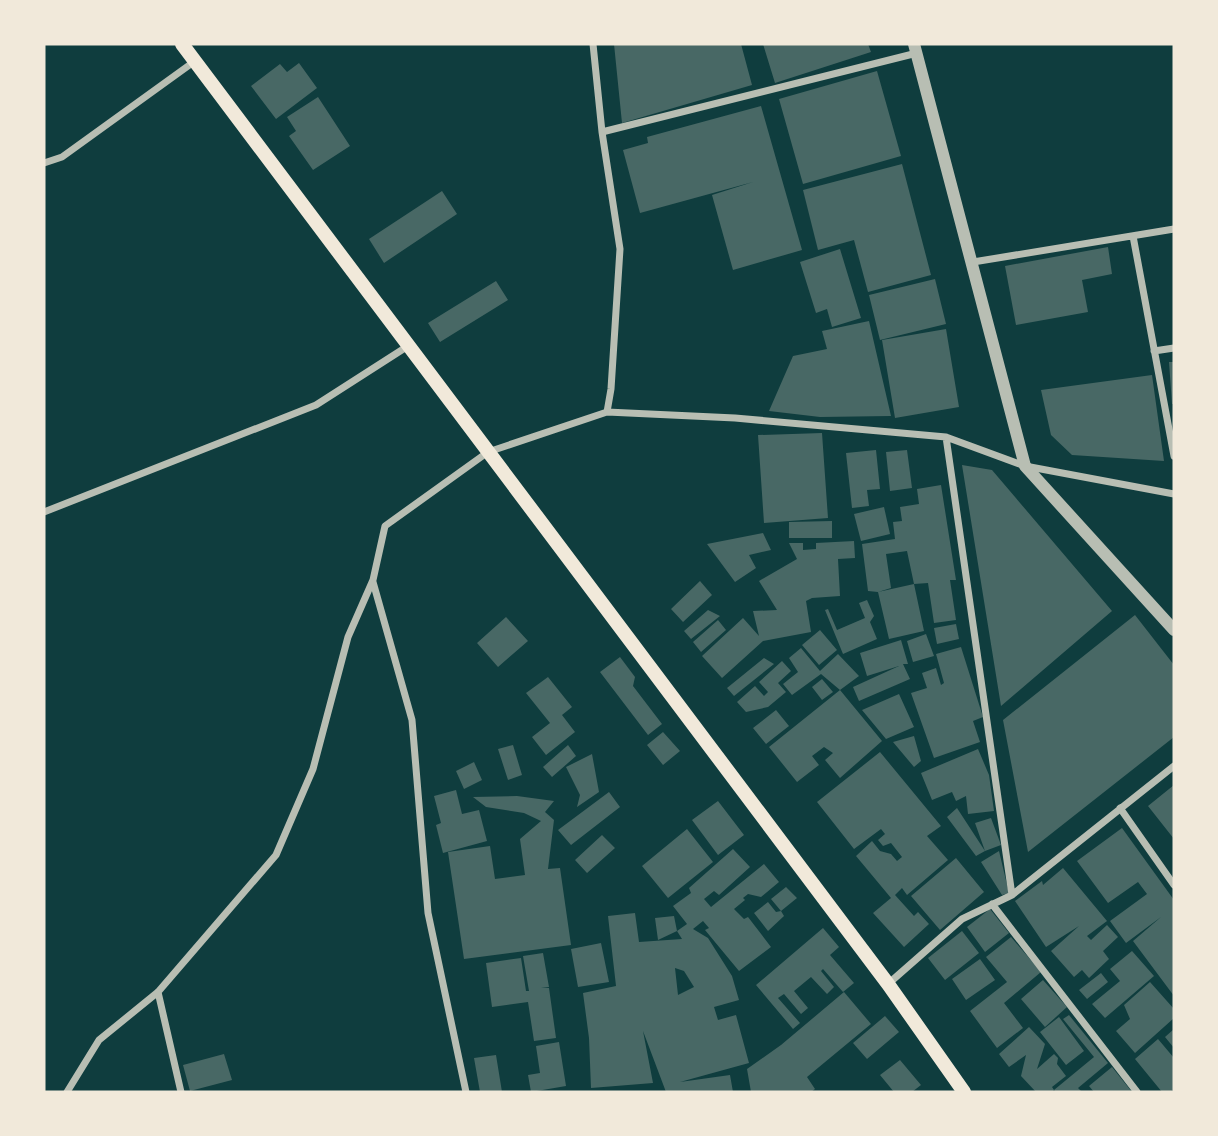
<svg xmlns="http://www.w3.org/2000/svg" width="1218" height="1136" viewBox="0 0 1218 1136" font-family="Georgia,serif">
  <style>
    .building { fill: #486865; fill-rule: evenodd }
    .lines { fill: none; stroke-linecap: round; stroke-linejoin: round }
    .minor { stroke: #b8beb3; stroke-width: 7 }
    .tertiary { stroke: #b8beb3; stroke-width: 12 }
    .secondary { stroke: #f1e9da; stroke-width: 14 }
  </style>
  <rect width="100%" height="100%" fill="#0f3d3e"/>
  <path class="building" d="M614,44H741L752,85L622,123Z
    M763,44H868L871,52L775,83Z
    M299,63L317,88L276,119L251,86L280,64L287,72Z
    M877,71L901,156L803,184L779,99Z
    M318,97L350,146L313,170L289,136L296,131L287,117Z
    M761,106L802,250L733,270L712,195L753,182L640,213L623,150L648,143L647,137Z
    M902,164L931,275L868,292L854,240L818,250L803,190Z
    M442,191L457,214L384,263L369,239Z
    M1108,247L1112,274L1082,280L1088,312L1016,325L1005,266Z
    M840,249L861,318L832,327L827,309L816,313L800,262Z
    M935,279L946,324L880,340L869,295Z
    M496,281L508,300L440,342L428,323Z
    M869,321L891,416L820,417L769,411L793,356L827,349L822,331Z
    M946,329L959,407L895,418L882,340Z
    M1169,362H1174V404H1172Z
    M1152,375L1164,461L1072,455L1051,435L1041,390Z
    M822,433L828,518L764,523L758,435Z
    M876,450L880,489L867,490L869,506L852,508L846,453Z
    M907,450L912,488L890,491L886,452Z
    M962,465L992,470L1112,611L1001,706Z
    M941,485L956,580H950L956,620L934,623L928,583L914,584L907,551L886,554L891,588L878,592L868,591L862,544L895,539L893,522L902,521L900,507L919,504L917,489Z
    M884,507L890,534L861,541L854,514Z
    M832,521V538H789V522Z
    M763,533L771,550L749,555L756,568L735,582L707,544Z
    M854,541L855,558L838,559L840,596L812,598L806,601L811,632L763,641L722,678L702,656L743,618L759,636L753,611L777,610L759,581L797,559L789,543H803V550L816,549V543Z
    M700,581L712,595L683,622L671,609Z
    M914,584L924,631L889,639L878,592Z
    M867,600L874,616L870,622L877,639L843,654L825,610L828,609L837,630L865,618L859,603Z
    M708,610L720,616L691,639L684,631Z
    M1135,615L1174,665V737L1028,852L1003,720Z
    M506,617L528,641L498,667L477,643Z
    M718,620L726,630L701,652L693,642Z
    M956,624L959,639L937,644L934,628Z
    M820,630L837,650L819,665L802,645Z
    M926,634L934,656L913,662L907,641Z
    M901,640L908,664H903L910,679L859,701L853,687L899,666L867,676L860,653Z
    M961,647L983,717L973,721L980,742L934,758L911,693L927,688L922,673L936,668L941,685L944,683L936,654Z
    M801,648L820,671L838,654L859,676L840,690L882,741L840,778L825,760L833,753L824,747L812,756L819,765L797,782L769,747L840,690L821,674L792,695L783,684L798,672L789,658Z
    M620,657L635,677L633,686L662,724L648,735L600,672Z
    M764,658L774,664L734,696L727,688Z
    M782,661L791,671L778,683L786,692L768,707L746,712L737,702L755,686L764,696L768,692L759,682Z
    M548,677L572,707L562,715L575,732L546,755L532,737L550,723L526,693Z
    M822,679L833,692L822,700L812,687Z
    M899,694L914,727L886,739L862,710Z
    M776,710L789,726L766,744L753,728Z
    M663,732L680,751L663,765L647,745Z
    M914,736L921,761L914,767L893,742Z
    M513,745L522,775L508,780L498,749Z
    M568,745L576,756L552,777L543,767Z
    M978,749L989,775L994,811L968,814L966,796L956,801L952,792L932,800L921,773Z
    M880,752L941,826L927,836L948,860L907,895L902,888L895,895L914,916L918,912L929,924L904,947L873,913L891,898L856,856L872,841L880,851L891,854L897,861L902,857L891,843L883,846L878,840L885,834L881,829L854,849L817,802Z
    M592,754L599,792L577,807L580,795L566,767Z
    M474,762L482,780L464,789L456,771Z
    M1174,785V839L1148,806Z
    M456,790L462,814L479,810L487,841L443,853L436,825L441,823L434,796Z
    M609,792L620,807L571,845L558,830Z
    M517,796L554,801L545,812L554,820L548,869L560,868L571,945L464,959L448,852L490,846L495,879L525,875L520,839L541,821L524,813L486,807L473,797Z
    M718,801L744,835L718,855L692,820Z
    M957,808L985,851L976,856L947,817Z
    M991,818L1001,845L985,851L975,823Z
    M1122,828L1174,900V996L1133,941L1161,917L1126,943L1110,921L1147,894L1138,882L1108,903L1077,861Z
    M687,829L713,862L668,898L642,866Z
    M602,835L615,848L587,873L575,860Z
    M733,849L750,867L719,895L714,891L704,899L711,907L764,864L779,882L761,897L748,894L743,898L745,900L734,909L744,919L748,917L771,947L739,971L705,930L709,928L703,921L693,929L708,938L732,976L739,1000L714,1007L718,1020L736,1015L749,1063L680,1082L730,1075L733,1092H666L643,1031L653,1083L591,1088L589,1038L583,993L616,986L608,916L635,913L639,942L682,939L677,931L687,924L673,906L691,893L689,888ZM675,968L684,971L694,987L678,995Z
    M999,851L1009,893L1002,895L981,862Z
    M956,858L984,892L940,930L911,896Z
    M1063,868L1107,921L1087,936L1091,940L1107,925L1118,937L1103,951L1109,959L1089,978L1082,970L1074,977L1051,951L1079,926L1046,947L1015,901L1042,881L1043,885Z
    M786,887L797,898L781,911L771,899Z
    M768,902L776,912L781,911L784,916L768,931L754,913Z
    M990,909L1009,933L985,952L967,927Z
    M674,916L677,931L658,940L655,918Z
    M823,928L839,947L830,955L854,983L843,992L823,969L821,971L834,987L827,994L811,977L794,991L808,1008L801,1014L784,994L778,998L800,1023L793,1029L756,985Z
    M962,931L979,953L945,980L928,958Z
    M1011,937L1041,972L1004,1003L1023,1028L997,1048L970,1011L1007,982L986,957Z
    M601,943L609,982L578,987L571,949Z
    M1132,951L1154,976L1105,1018L1092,1004L1120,981L1110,969Z
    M543,953L549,987L541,988H549L556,1038L534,1041L528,1002L492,1007L486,963L521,958L526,991H529L523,956Z
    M980,959L995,980L966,1000L952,979Z
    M1101,973L1108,982L1087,999L1079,990Z
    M1043,980L1067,1007L1045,1027L1021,999Z
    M1150,982L1174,1009V1018L1135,1053L1116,1031L1130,1019L1124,1005Z
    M844,992L871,1024L807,1077L815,1089L811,1092H751L747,1069L781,1045Z
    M1069,1015L1108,1063L1078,1088L1082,1092H1056L1054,1090L1094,1057L1063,1019Z
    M885,1016L899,1032L867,1059L853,1043Z
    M1059,1017L1084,1051L1066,1065L1040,1032Z
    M1029,1027L1045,1044L1037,1069L1054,1054L1058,1058L1057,1064L1066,1076L1052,1087L1054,1090L1052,1092H1036L1021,1076L1026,1055L1009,1067L999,1054Z
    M1174,1029V1048L1165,1037Z
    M1158,1039L1174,1058V1089L1170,1092H1162L1135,1059Z
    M559,1042L566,1086L531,1092L528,1075L540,1073L536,1046Z
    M224,1054L232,1080L190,1091L183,1065Z
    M496,1055L502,1092H480L474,1058Z
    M900,1060L921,1085L912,1092H894L880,1075Z
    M1112,1067L1132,1092H1094L1089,1086Z"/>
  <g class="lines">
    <path class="minor" d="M593,44L602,132L620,249L611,389L607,412
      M602,132L917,53
      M44,163L62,157L195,61
      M1133,236L1174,456
      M973,262L1174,229
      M1154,351L1174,348
      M946,437L1012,895
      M44,512L316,405L408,346
      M373,582L412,720L428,913L466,1092
      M1120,808L1174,885
      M992,904L1137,1092
      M888,984L962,919L1012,895L1174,766
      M158,992L181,1092
      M67,1092L99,1040L158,992L276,855L313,769L348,637L373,580L385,526L488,452L607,412L735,418L946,437L1025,466L1174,494"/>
    <path class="tertiary" d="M914,44L1025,466L1174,630"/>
    <path class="secondary" d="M182,44L888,984L964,1092"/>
  </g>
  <rect width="1218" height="1136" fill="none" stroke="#f1e9da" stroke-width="91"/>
</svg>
